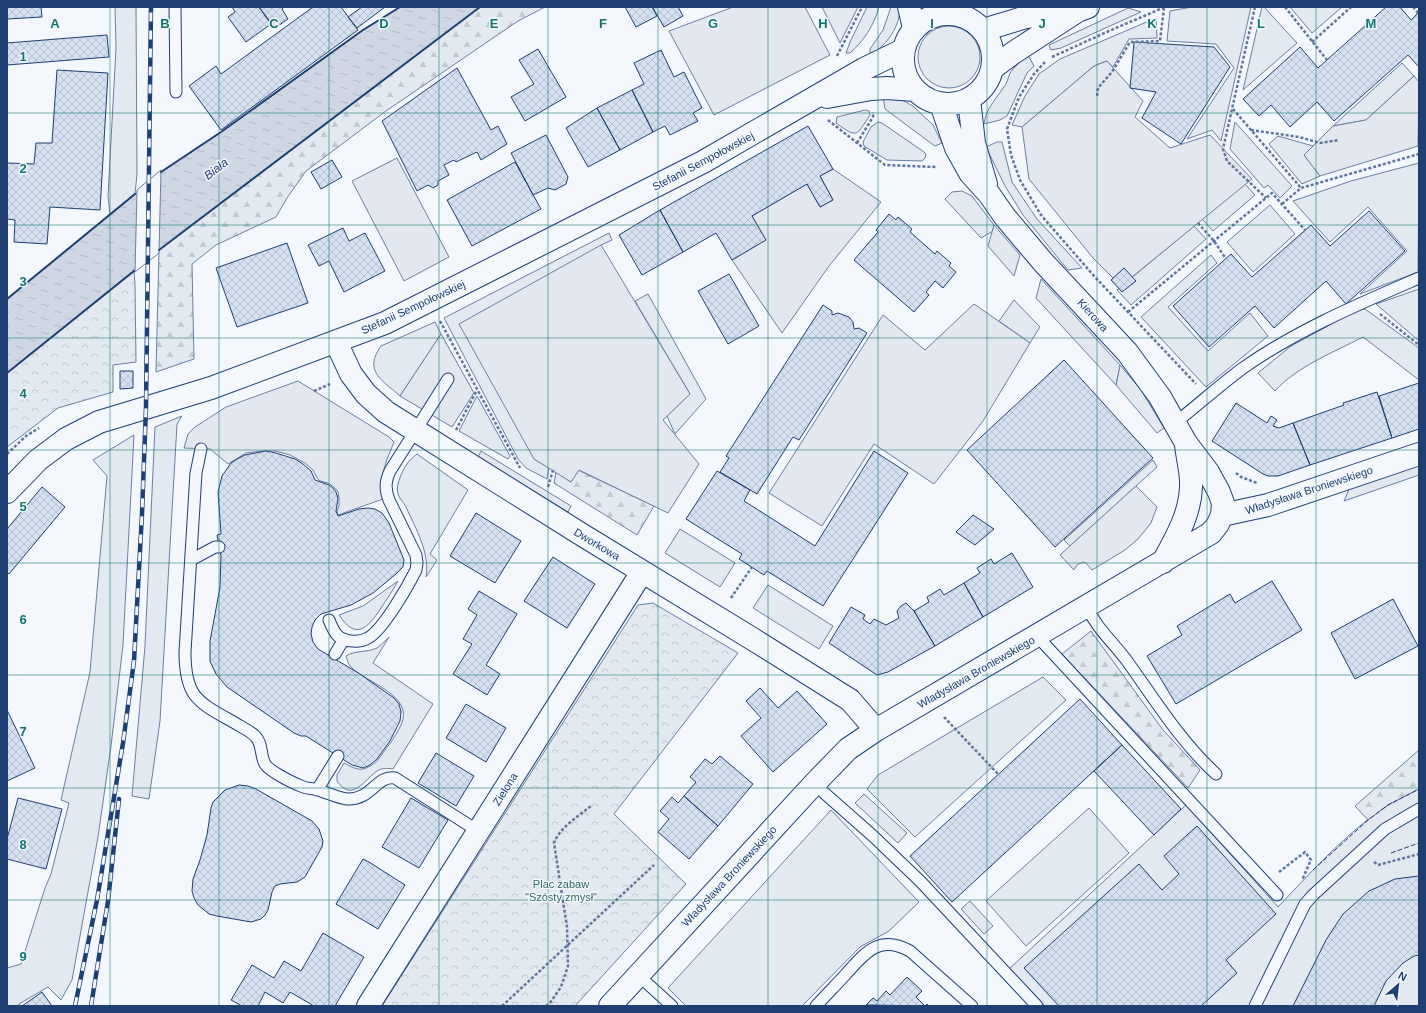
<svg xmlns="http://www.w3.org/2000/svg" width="1426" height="1013" viewBox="0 0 1426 1013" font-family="Helvetica,sans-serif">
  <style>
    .green { fill: #e3e9f0; stroke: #687fa3 }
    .forest { fill: url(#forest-firs); stroke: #687fa3 }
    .park { fill: url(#park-crowns); stroke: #687fa3 }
    .parking { fill: #e3e8f0; stroke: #687fa3 }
    .water { fill: url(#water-ripples); stroke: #687fa3 }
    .pier { fill: #f4f7fb; stroke: #687fa3 }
    .building { fill: url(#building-cross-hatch); stroke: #1d3f73 }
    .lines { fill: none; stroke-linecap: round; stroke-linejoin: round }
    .lane-casing { stroke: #1d3f73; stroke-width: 13 }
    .street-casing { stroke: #1d3f73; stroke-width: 24 }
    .path { stroke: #5e769c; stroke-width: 2.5; stroke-dasharray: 3 2; stroke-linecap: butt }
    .lane { stroke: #f4f7fb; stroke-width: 11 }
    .street { stroke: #f4f7fb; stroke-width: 22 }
    .rail-casing { stroke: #1d3f73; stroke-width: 4.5 }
    .rail { stroke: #f4f7fb; stroke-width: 3; stroke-dasharray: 9; stroke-linecap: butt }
    .fence { stroke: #1d3f73; stroke-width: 1; stroke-dasharray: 5 2; stroke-linecap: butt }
    .wall { stroke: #1d3f73; stroke-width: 2 }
    .grid { fill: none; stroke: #0f766e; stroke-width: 1; stroke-opacity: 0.55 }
    .labels { text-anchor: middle; stroke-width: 3; stroke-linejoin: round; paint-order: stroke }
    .street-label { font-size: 11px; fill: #1d3f73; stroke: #f4f7fb }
    .park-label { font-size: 11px; fill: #2c6c60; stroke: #f4f7fb }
    .water-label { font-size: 12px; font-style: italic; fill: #1d3f73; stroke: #f4f7fb }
    .grid-label { font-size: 13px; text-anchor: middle; font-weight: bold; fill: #0f766e; stroke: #f4f7fb; stroke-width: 3; stroke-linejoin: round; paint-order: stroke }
  </style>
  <defs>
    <pattern id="forest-firs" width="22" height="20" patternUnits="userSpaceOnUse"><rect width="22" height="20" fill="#e3e9f0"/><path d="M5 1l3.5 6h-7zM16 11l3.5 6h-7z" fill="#c2c9d1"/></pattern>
    <pattern id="park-crowns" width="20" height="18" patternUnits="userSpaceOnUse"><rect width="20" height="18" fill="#e3e9f0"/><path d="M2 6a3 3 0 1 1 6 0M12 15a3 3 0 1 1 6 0" fill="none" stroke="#c2c9d1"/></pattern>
    <pattern id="water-ripples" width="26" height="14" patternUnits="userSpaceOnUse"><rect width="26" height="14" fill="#cfd7e4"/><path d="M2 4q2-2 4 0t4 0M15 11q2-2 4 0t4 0" fill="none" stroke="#b1bac7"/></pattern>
    <pattern id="building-cross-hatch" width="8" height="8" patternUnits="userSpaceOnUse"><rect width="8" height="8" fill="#d5e0f0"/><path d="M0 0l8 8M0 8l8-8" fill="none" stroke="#b6c1d1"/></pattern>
  </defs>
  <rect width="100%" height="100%" fill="#f4f7fb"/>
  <path class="green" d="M115,7H136L137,174L135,194L110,215L108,196L116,48Z
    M822,7H858L840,43Z
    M867,7H879C874,25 864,41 850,53H846L850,42Z
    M891,7H900C900,27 887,45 870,55V49L883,30Z
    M1192,7H1251L1221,141L1212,130L1187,139L1234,68L1216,44L1167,41L1170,11Z
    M1262,7H1264L1297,43L1243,90Z
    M1290,7H1342L1312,33Z
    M1128,8L1141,12L1061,48L1051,50L1049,45Z
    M1156,18L1157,38L1129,39L1113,67L1107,61L1094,66L1022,127L1012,125L1025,96L1039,74L1060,59Z
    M918 57a31 31 0 1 1 62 0a31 31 0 1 1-62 0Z
    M1028,55L1034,66L1027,73L1007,116L1000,120L984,124C986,108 995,101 1003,88C1007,84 1008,78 1010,73C1015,66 1021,61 1028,55Z
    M1402,63L1414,76L1366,120L1333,126Z
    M883,97L900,99L913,106L933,125L942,143L935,146L932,144L885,109Z
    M865,110L869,111L870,115C856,136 858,139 836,123L837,117Z
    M878,122L882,123L924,152L926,154L925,158L922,161L887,160L864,146L863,142L871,127Z
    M1235,122L1292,186L1280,198L1268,185L1264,188L1230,149Z
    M1278,136L1313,146L1304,155L1320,176L1302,184L1269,144Z
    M997,142H1002L1012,182L1037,219L1082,268L1068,270L1023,215L1005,186L986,147Z
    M1419,163L1418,272L1360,294L1407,251L1368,207L1330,242L1293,201L1351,181Z
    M1245,184L1255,195L1213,231L1202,219Z
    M962,191L972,196L994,225L993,231L981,238L945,199L952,192Z
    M1270,205L1295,234L1253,272L1227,242Z
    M1194,226L1206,239L1131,305L1117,290Z
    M609,233L612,240L601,245L534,459L549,468L547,479L526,468L518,459L444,318Z
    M1211,255L1217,263L1168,307L1208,351L1250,313L1268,336L1206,387L1141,317Z
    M1419,289V341L1376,304Z
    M648,294L706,399L675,434L667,416L690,394L635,301Z
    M1014,300L1040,327L1030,343L999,321Z
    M1359,309H1365L1419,348V380L1363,337C1334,352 1296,367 1275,391L1258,373L1291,346Z
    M435,322L441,334L400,396C382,380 363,371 381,346Z
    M1120,365L1141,390L1164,428L1157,433L1116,385Z
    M477,396L510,456L508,459L459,431Z
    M182,416L177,424L160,721L149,799L132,796L145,646L155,427Z
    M134,435L123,645L111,746L98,837L72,980L61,1000L48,987L19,1004V1006H7V968L21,964L45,888L51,874L69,803L61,800L90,672L107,476L93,460Z
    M417,454L468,490L430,554L437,560L426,577C430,553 416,529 406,507C404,503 399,498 398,494C395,484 404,467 410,460C412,458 415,456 417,454Z
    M1153,460L1157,467L1070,546L1064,540Z
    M680,529L735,563L720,587L665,553Z
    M398,581C393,590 387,599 381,608C368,628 356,641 339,615L363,606Z
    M768,585L833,626L819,649L753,608Z
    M389,637L373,663L433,704L393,769C388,768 381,768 377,771C364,780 352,803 337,781V775L344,763C358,771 364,772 377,761C385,750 395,738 401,725C415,695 366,683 351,667C349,665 347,660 346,656C355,650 366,653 377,648C381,645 385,641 389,637Z
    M1043,677L1066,700L915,837L867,789L878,775Z
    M1419,789V1006H1045L1009,969L1186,805L1278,907C1317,866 1366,810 1419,789Z
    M1089,808L1129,853L1026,946L986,901Z
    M831,810L919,902L889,931L860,947L802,1006H686L668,988Z"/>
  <path class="forest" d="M480,7H545L518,21L386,111L306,171L287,198L276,217L216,245L192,264L194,359L156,372L159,250Z
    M578,470L654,506L637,535L554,483L556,472L571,482Z
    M1091,631L1163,730L1200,770L1188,788L1062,654Z
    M1419,750V789L1388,805L1368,820L1355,806Z"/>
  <path class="park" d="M134,271L135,285L136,362L113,365V392L58,408L7,447V373Z
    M653,603L738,653L614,814L686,884L575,1006H382L638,605Z"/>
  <path class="parking" d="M733,7H805L830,55L714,115L669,31Z
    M1107,61L1143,101L1135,117L1170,148L1210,135L1252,179L1121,286L1093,258L1029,179L1022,127L1094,66Z
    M1414,76L1419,82L1418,146L1320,176L1304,155L1333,126L1366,120Z
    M397,158L449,257L404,281L352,181Z
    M833,169L881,202L829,266L782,333L732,260L765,240L752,216L807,184L820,207L833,200L820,176Z
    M994,225L1020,255L1014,276L988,246Z
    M601,245L690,394L663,420L699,464L668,513L579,470L571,482L534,459L459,324Z
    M1041,279L1120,365L1116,385L1036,298Z
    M974,304L1030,343L983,421L934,484L874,444L822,526L769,493L883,315L925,350Z
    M441,334L474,393L452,427L400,396Z
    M298,381L389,437L394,442L386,462L382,478L383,499L338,515L337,511L339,506V498L338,492L334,487L328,483L320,481L317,478L313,470L305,463L290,455L276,451H262L246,453L228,464L210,449L184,448L188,434L195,427L226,407Z
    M481,451L571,506L568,512L478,457Z
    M1419,459V475L1344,501L1353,480Z
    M1136,486L1157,507L1151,523L1138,539L1125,550L1092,570L1086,563L1083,562L1077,565L1074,570L1060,555Z
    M864,794L907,833L898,843L855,803Z
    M970,901L993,926L984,934L961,909Z"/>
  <path class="water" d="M400,7H480L159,250L7,373V299L161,172L221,132L363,30Z"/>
  <path class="pier" d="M161,170L159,253L135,272L137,190Z"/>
  <path class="building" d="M7,7H41L42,17L7,19Z
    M232,7H259L271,24L246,42L228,17L235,12Z
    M259,7H284L282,9L288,19L275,28Z
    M313,7H341L358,30L221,130L189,86L216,66L221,74Z
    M362,7H385L357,28L348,17Z
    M625,7H652L657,16L636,27Z
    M654,7H678L683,16L664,27L653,8Z
    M1386,7H1400L1411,20L1419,12V67L1408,55L1334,121L1317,102L1290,127L1271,105L1259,116L1243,99L1300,47L1318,68Z
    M107,35L109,57L7,65V43Z
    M1134,42L1214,47L1230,67L1181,144L1142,118L1156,92L1130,88Z
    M538,49L566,97L525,121L511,97L534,84L519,60Z
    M661,50L674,77L684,72L702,108L693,113L698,121L670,135L665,126L653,132L632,90L644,84L634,63Z
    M457,68L491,130L498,126L507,144L481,160L477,152L456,162L454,160L444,165L449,175L438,181V185L433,188L428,185L417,191L382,121Z
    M57,70L108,73L100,210L50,207L47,244L14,242L15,220L7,219V163L34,164L36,143H52Z
    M632,90L653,132L620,150L597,108Z
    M597,108L620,150L588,167L566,128Z
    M808,126L833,169L820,176L833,200L820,207L807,184L752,216L766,240L732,260L716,233L683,252L660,210Z
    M546,135L568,177L566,184L555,190L548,188L533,195L511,153Z
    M332,160L342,177L321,189L311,172Z
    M515,162L541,209L472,246L447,200Z
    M660,210L683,252L642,275L619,235Z
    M1369,211L1405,251L1346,304L1326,281L1274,328L1255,306L1209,347L1173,306L1231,254L1252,277L1311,225L1330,246Z
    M889,214L896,220L898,217L912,229L910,232L935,254L937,251L951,263L949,266L956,272L943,288L935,281L926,292L929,295L914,312L854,260L878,232L876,230Z
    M343,228L349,241L365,233L385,271L344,292L329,261L319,266L308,245Z
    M287,243L308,303L237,327L216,268Z
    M1124,268L1136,281L1122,292L1111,280Z
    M729,274L759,326L728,344L698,291Z
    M823,305L832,311V315L838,313L849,317L853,322L854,329L859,328L867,333L799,440L793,437L757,494L720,472L729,458L726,456Z
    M1064,360L1153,458L1055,547L967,450Z
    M120,371H133V388L120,389Z
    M1419,383V429L1392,438L1379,396Z
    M1377,392L1392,438L1310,465L1293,423L1344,405L1343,403Z
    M1236,403L1267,423L1271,416L1277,420L1273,426L1279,428L1293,423L1310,465L1278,476H1268L1263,474L1212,441Z
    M266,451L276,453L295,459L303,464L311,471L315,480L329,485L333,488L336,492L338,498L336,511L338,516L359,509L368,508L375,509L382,513L389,523L404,560L403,567L396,574L373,593L351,605L321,614L315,620L312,627L311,634L313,642L318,649L360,674L394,698L399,704L401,712L400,721L390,741L377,759L370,765L363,768L352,765L306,736H301L294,733L227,687L216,674L210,661V641L220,587L221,556L217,535L221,534L218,492L222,476L231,463L237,459L245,455Z
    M874,451L908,473L823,606L767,571L764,575L739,559L742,554L686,519L717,471L750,490L744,501L815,546Z
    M42,487L65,507L9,574L7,572V529Z
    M476,513L521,541L495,583L450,556Z
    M973,515L994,529L975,545L956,532Z
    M1012,553L1033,587L983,617L964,583L980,573L977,568L991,559L994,564Z
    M553,557L595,584L567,628L524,601Z
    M1272,581L1302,630L1176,704L1147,656L1182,635L1177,626L1230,594L1235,603Z
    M964,583L983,617L935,646L914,611L929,602L927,597L940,589L944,595Z
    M479,591L517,614L486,665L500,674L487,695L453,674L472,644L463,639L477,615L468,609Z
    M1393,599L1418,646L1355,679L1331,633Z
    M906,603L914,611L935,646L888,672L877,675L829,643L851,607L865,615L863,619L870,624L874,619L886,625L899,618L897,611L901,606Z
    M760,688L778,708L797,691L827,724L773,772L741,736L761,718L746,701Z
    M1080,699L1122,745L952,902L910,856Z
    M466,704L506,728L486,762L446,738Z
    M7,710L35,768L7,781Z
    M1122,745L1181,809L1154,835L1094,771Z
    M436,753L474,776L456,806L418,783Z
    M720,756L753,784L718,826L684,796L696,782L690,777L705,759L712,764Z
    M239,785L248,786L256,789L312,821L319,829L323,841L322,847L305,877L297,882L280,884L275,886L272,892L268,910L265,915L261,919L251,922L217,916L209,914L198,905L194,898L192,891L193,879L200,860L207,835L211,808L213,802L225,790Z
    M684,796L718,826L689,859L658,832L669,819L660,811L672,797L678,803Z
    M18,798L62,809L46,869L7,859V839Z
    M411,798L448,820L419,868L382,847Z
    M1197,826L1276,914L1226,960L1237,973L1201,1006H1059L1024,968L1139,864L1162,890L1179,874L1164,856Z
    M363,859L369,862L405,885L378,929L336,904Z
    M1419,876V955L1414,956L1403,963L1386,981L1374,1006H1293L1326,940L1343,914L1369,891L1395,879Z
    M323,933L364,957L335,1006H314L290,992L283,1003L265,992L258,1006H242L231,1000L252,965L274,978L284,961L301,971Z
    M907,977L922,991L916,997L925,1006L927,1004L929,1006L866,1005L873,998L877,1001L886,991L890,995Z
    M42,992L52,1006H22Z"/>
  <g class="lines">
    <g class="lane-casing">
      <path id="lane" d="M175,7L176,92
        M1175,423C1198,405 1220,385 1243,368C1297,330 1359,304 1419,278
        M201,449L196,473L185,652C185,698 198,702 235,723C241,727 249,730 255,736C263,743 260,756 265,764C269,771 293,783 301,786C306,789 313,788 318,790C328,793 338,798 347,799C372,800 376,775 395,778L478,831
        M191,560L215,547H219
        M1087,607C1097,629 1113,642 1127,661C1156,701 1180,741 1216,774
        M329,620C331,625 334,632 338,636C345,642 360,643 368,638C383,630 408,586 416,570L417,563L416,555L389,500C385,489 385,482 390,471L448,379
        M1037,636L1277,895
        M335,654L344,639
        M814,784L873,836L921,882L1037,1006
        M317,790L338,756
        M638,975L672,1006
        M816,1006C826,995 836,985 846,974C865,953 879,934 910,951L972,1006
        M1255,1006L1305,904L1313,895L1385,829L1419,809"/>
    </g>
    <g class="street-casing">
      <path id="street" d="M909,7L914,28
        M903 59a45 45 0 1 1 90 0a45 45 0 1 1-90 0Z
        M983,30L1026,17L1080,10L1088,7
        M993,68L1013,53L1076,12
        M827,97L871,89L887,88L915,90
        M969,99L974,143L986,184
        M336,342L351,374L366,394L386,412L584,536L751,638L850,700L876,730
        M7,492L38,460L66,439L99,422L211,388L385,323L703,162L864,69L903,50
        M1222,515L1268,505L1419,454
        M1163,562C1176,538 1190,515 1191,487C1192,473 1187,458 1186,444
        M368,1006L642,572
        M610,1006L814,784L848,749L876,730L1211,533L1218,524L1222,515L1223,503L1219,492L1208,472L1186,443L1160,397L1127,352L1043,262L1005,217L989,194L970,173L956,148L941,104"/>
    </g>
    <path class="path" d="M1255,7L1223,149L1227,161L1266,198
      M1285,7L1327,60
      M1413,7L1418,13
      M1312,42L1351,7
      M837,56L862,7
      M1052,57L1109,31L1165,7
      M1045,62L1034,74L1019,97L1007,129L1011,155L1020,180L1041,215L1094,276L1196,384
      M1097,96L1098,88L1112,72L1130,42L1160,41L1164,8
      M1233,109L1301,188
      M828,120L885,165L936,167
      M1251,130L1299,137L1320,143L1339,140
      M857,143L873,117V112
      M1282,204L1301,188L1419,154
      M1198,223L1214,241L1226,259
      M1128,312L1272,193L1305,230
      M1380,314L1419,345
      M440,321L520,468
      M314,391L330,384
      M456,430L477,390
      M7,454L26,436L39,428
      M1236,473L1241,477L1257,483
      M548,487L553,470
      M731,598L752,567
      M944,717L998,774
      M1374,862L1378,865L1419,854
      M1279,872L1305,852L1311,860L1302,880
      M502,1006L654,865
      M546,1006L550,1003L561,987L568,966L567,927L554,843C560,827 579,816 592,805"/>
    <use href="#lane" class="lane"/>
    <use href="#street" class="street"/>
    <g class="rail-casing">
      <path id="rail" d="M75,1006L97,900L123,743L134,661L142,514L146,407L151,7
        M91,1006L108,901L119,799"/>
    </g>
    <use href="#rail" class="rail"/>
    <path class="fence" d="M1391,853L1419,843
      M1313,870L1368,820L1388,805L1419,789"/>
    <path class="wall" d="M161,172L221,132L363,30L400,7
      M159,250L480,7
      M7,299L135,194
      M7,373L134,271"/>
  </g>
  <path class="grid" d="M110,7V1006M219,7V1006M329,7V1006M439,7V1006M548,7V1006M658,7V1006M768,7V1006M878,7V1006M987,7V1006M1097,7V1006M1207,7V1006M1316,7V1006M7,113H1419M7,225H1419M7,338H1419M7,450H1419M7,563H1419M7,675H1419M7,788H1419M7,900H1419"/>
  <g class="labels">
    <g class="street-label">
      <text transform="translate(703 161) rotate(-28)" y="4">Stefanii Sempołowskiej</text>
      <text transform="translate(413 307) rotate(-25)" y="4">Stefanii Sempołowskiej</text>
      <text transform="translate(1093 315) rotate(48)" y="4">Kierowa</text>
      <text transform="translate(1309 490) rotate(-18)" y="4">Władysława Broniewskiego</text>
      <text transform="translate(597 544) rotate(31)" y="4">Dworkowa</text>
      <text transform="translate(976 672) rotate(-30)" y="4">Władysława Broniewskiego</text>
      <text transform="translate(505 789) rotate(-58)" y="4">Zielona</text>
      <text transform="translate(729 876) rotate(-47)" y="4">Władysława Broniewskiego</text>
    </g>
    <g class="park-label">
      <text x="561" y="888">Plac zabaw<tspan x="561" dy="13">"Szósty zmysł"</tspan></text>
    </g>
    <g class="water-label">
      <text transform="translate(216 169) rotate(-38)" y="4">Biała</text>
    </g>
  </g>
  <g class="grid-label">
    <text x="55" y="28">A</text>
    <text x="165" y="28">B</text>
    <text x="274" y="28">C</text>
    <text x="384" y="28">D</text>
    <text x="494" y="28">E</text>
    <text x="603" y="28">F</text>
    <text x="713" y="28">G</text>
    <text x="823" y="28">H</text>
    <text x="932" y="28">I</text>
    <text x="1042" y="28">J</text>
    <text x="1152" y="28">K</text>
    <text x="1261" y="28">L</text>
    <text x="1371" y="28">M</text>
    <text x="23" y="61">1</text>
    <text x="23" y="173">2</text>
    <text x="23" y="286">3</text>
    <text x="23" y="398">4</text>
    <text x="23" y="511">5</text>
    <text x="23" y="624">6</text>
    <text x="23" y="736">7</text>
    <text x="23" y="849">8</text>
    <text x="23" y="961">9</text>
  </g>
  <rect width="1426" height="1013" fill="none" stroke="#1d3f73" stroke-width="16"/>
  <g transform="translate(1398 985) rotate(28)" stroke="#f4f7fb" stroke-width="3" paint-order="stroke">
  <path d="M0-3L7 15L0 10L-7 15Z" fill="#1d3f73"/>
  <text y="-6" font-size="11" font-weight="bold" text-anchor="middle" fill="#1d3f73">N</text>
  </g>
</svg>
